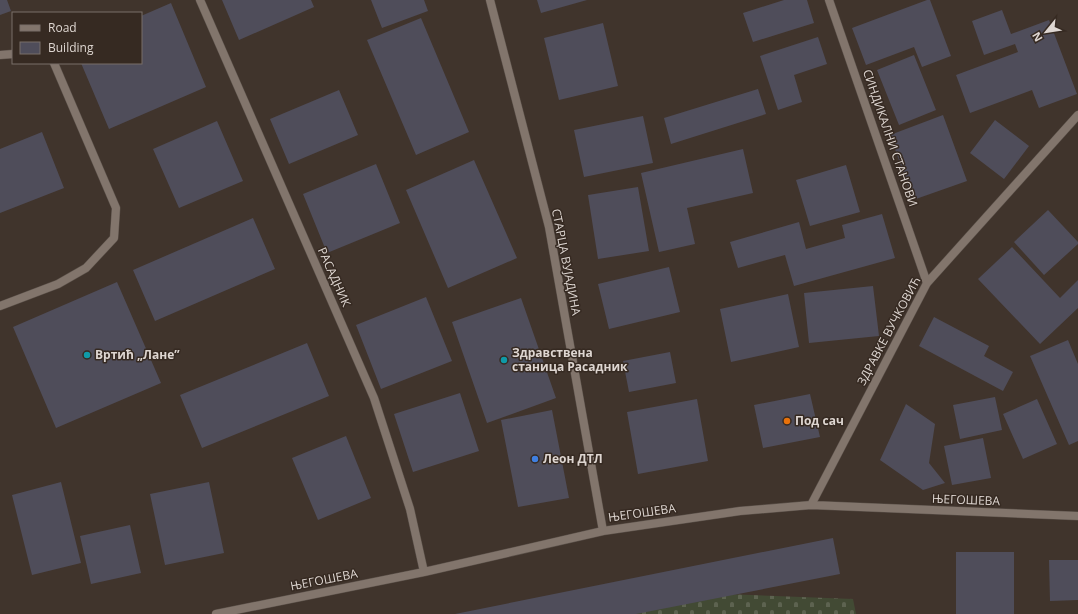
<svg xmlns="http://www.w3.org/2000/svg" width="1078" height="614" viewBox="0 0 1078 614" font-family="'Open Sans',sans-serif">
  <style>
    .cemetery { fill: url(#cemetery-stones) }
    .building { fill: #4f4d5a }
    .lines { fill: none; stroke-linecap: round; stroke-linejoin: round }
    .lane-casing { stroke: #5a5049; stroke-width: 9 }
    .street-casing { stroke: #5a5049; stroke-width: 9 }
    .lane { stroke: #82756c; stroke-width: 8 }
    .street { stroke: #82756c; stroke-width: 8 }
    .culture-dot { fill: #0f9aa8; stroke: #362a22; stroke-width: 1.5 }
    .food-dot { fill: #e8710a; stroke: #362a22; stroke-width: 1.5 }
    .shop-dot { fill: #3f7fe0; stroke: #362a22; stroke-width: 1.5 }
    .labels { text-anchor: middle; stroke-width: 3; stroke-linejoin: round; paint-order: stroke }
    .street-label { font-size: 12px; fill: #ded6d1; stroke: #362a22 }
    .poi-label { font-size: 12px; font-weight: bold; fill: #ded6d1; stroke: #362a22; text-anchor: start }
  </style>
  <defs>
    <pattern id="cemetery-stones" width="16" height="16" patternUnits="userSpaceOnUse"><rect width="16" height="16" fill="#424a34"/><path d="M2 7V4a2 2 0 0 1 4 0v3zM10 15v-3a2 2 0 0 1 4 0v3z" fill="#5d6350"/></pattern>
  </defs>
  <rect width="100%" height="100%" fill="#40342c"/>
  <path class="cemetery" d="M726,594L853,599L856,614H605Z"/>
  <path class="building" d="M0,0H7L11,11L0,15Z
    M222,0H311L314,7L239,40Z
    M371,0H424L428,11L382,28Z
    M537,0H587L541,13Z
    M784,0H807L814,23L753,42L743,13Z
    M927,0H930L951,56L922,67L914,47L866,65L852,28Z
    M171,3L206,87L109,129L81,63H141V16Z
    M1002,10L1011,34L1049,20L1077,94L1039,108L1032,90L970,113L956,75L1018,52L1015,44L984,55L972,21Z
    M421,18L469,132L416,155L367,40Z
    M603,23L618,86L559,100L544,38Z
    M818,37L827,64L794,75L802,102L778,110L760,56Z
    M914,55L936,110L899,125L877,70Z
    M758,89L766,114L671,144L664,118Z
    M339,90L358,135L289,164L270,119Z
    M943,115L967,181L913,200L890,135Z
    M643,116L653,163L584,177L574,130Z
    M995,120L1029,146L1004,179L970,153Z
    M217,121L243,181L179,208L153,149Z
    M42,132L64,188L0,213V149Z
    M743,149L753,193L687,208L695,244L659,252L641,173Z
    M474,160L517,258L448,288L406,190Z
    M376,164L400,223L327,253L303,194Z
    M846,165L860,212L810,226L796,180Z
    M638,187L649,251L598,259L588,195Z
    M1048,210L1078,242V244L1044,275L1014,242Z
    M882,214L895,258L794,286L785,255L738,268L730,242L799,222L806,249L845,238L842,225Z
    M253,218L275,269L155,321L133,270Z
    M1012,247L1060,298L1078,280V308L1040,344L978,279Z
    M669,267L680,312L609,329L598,284Z
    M117,282L161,383L56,428L13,327Z
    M873,286L879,336L809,343L804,293Z
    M788,294L799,347L731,362L720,309Z
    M426,297L452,361L381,389L356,325Z
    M521,298L556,398L487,423L452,322Z
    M934,317L989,346L984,356L1013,372L1003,391L919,346Z
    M1068,340L1078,364V441L1069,445L1030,356Z
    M307,343L329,396L202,448L180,395Z
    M670,352L676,383L629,392L623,361Z
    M460,393L479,451L413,472L394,414Z
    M810,394L820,437L763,448L754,405Z
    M995,397L1002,430L960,439L953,405Z
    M697,399L708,461L638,474L627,412Z
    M1037,399L1057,444L1023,459L1003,414Z
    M906,404L935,424L929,463L945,483L923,490L880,460Z
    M552,410L569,498L518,507L501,420Z
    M346,436L371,498L318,520L292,458Z
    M983,438L991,478L952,485L944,446Z
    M61,482L81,563L32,575L12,495Z
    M209,482L224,553L165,565L150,494Z
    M130,525L141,573L91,584L80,536Z
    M833,538L840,574L636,614H455Z
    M956,552H1014V614H956Z
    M1049,560H1078V600L1050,601Z"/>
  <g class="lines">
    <g class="lane-casing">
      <path id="lane" d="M0,306L58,284L86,268L114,238L116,208L54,63"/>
    </g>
    <g class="street-casing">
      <path id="street" d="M200,0L374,398L410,509L424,572
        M490,0L549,227L603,531
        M829,0L927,283
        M0,55L13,54
        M811,505L927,283L1078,115
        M216,614L424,572L603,531L740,511L811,505L1078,516"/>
    </g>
    <use href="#lane" class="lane"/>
    <use href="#street" class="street"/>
  </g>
  <g class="culture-dot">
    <circle cx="87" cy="355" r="4"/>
    <circle cx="504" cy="360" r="4"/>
  </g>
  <circle class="food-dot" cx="787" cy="421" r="4"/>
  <circle class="shop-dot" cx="535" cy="459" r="4"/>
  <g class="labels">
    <g class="street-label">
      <text transform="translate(890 138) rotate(71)" y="4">СИНДИКАЛНИ СТАНОВИ</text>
      <text transform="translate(566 262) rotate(79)" y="4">СТАРЦА ВУЈАДИНА</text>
      <text transform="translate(334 277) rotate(66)" y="4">РАСАДНИК</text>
      <text transform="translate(889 331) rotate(-62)" y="4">ЗДРАВКЕ ВУЧКОВИЋ</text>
      <text transform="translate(966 500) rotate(2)" y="4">ЊЕГОШЕВА</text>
      <text transform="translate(642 513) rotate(-8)" y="4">ЊЕГОШЕВА</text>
      <text transform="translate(324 580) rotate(-11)" y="4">ЊЕГОШЕВА</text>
    </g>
    <g class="poi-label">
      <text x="512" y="357">Здравствена<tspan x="512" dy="14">станица Расадник</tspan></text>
      <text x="95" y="359">Вртић „Лане”</text>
      <text x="795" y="425">Под сач</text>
      <text x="543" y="463">Леон ДТЛ</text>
    </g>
  </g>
  <rect x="12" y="12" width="130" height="52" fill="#362a22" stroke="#796f68"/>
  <rect x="20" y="25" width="20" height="6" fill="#82756c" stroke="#796f68"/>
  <text x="48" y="32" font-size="12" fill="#ded6d1">Road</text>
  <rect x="20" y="42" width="20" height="12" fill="#4f4d5a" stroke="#796f68"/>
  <text x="48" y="52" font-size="12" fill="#ded6d1">Building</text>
  <g transform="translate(1046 32) rotate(240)" stroke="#362a22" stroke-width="3" paint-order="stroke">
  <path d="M0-3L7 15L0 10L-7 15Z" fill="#ded6d1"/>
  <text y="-6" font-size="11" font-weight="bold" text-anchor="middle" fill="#ded6d1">N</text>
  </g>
</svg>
